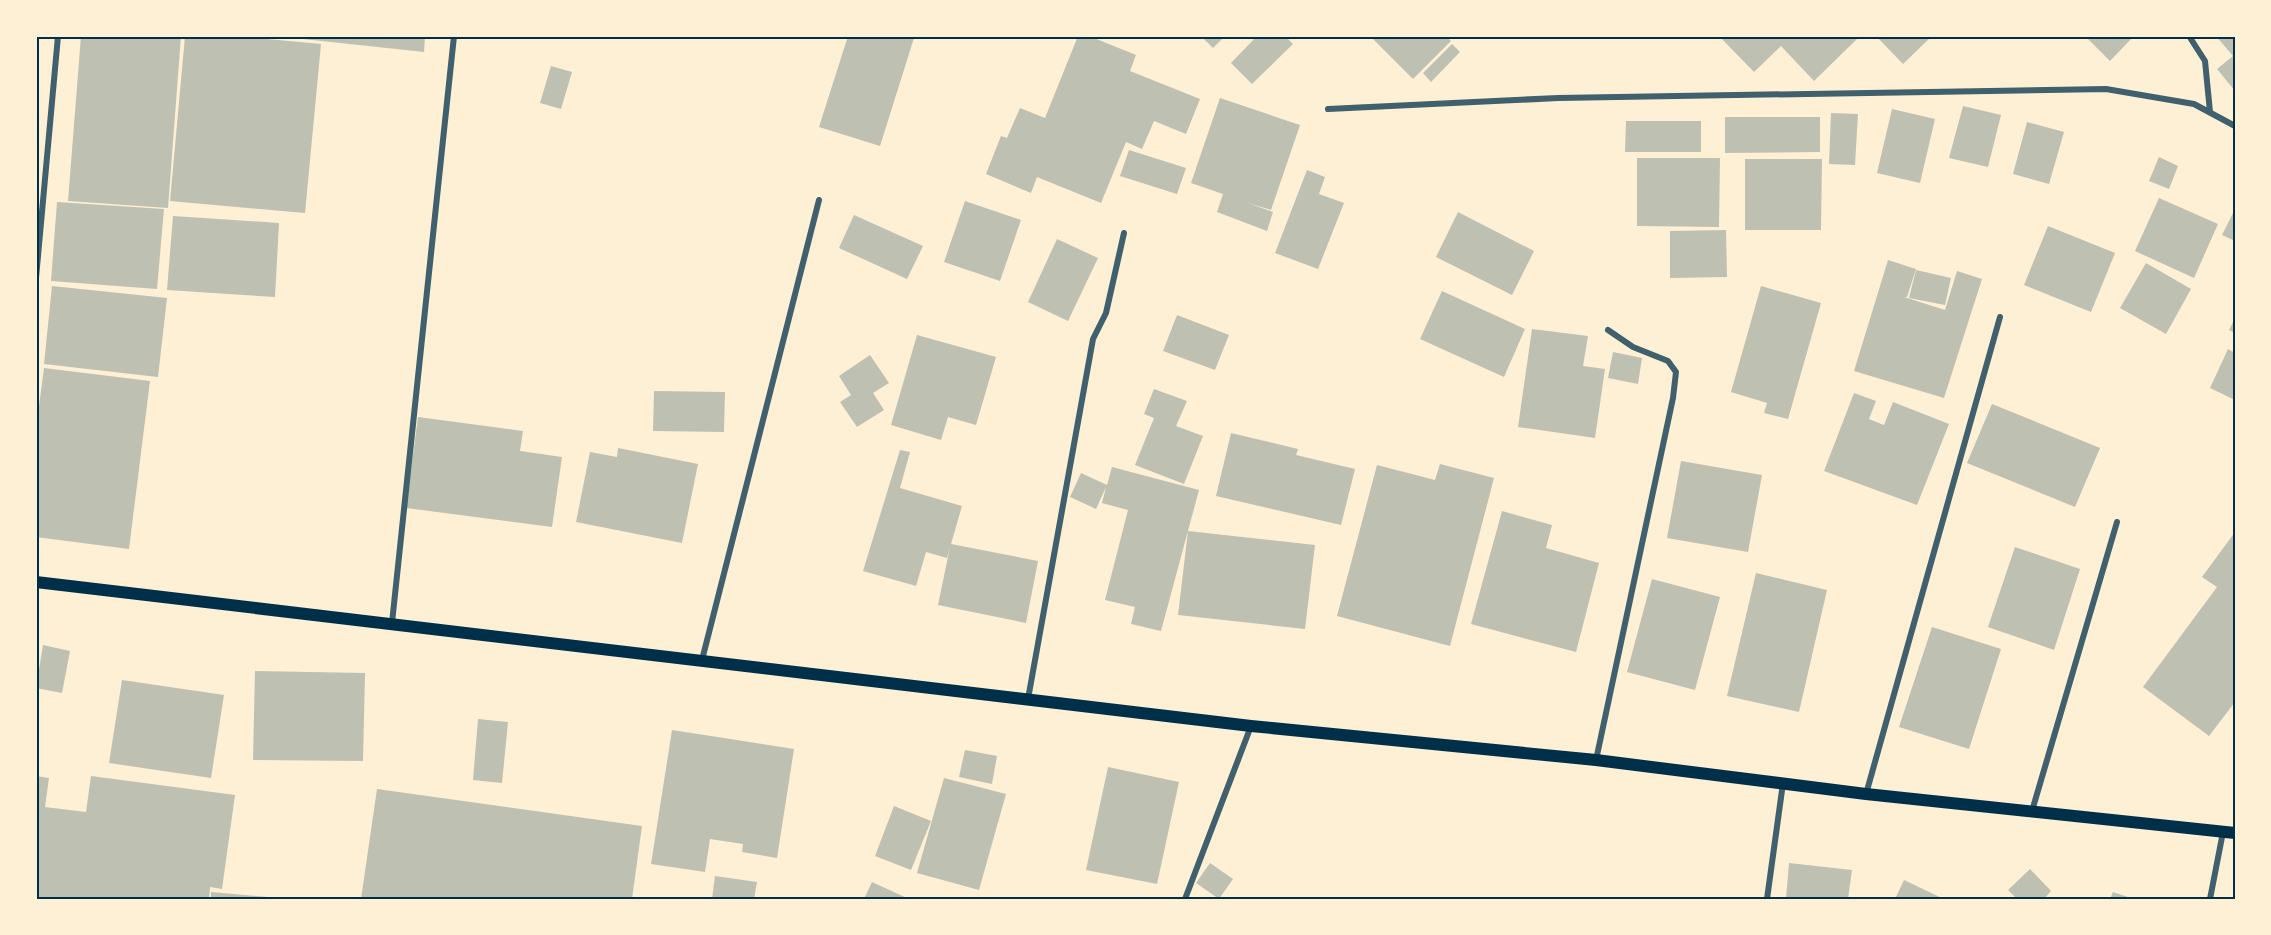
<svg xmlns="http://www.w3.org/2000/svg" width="2271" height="935" viewBox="0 0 2271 935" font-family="'Zilla Slab',serif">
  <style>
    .building { fill: #bec0b2 }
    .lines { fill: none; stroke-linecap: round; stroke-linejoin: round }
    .minor { stroke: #3f606c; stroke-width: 6 }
    .secondary { stroke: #003049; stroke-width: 12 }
    .neatline { fill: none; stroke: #003049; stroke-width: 2 }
  </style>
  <rect width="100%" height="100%" fill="#fdf0d5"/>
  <path class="building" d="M81,36H181L168,208L68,201Z
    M185,36H234L321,44L305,213L170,201Z
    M275,36H425L424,52Z
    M848,36L914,38L880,146L819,127Z
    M1078,36H1089L1136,55L1130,71L1200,99L1186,134L1154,121L1142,149L1126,142L1101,203L1037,177L1031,193L986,174L1001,136L1007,138L1020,108L1045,118Z
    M1201,36H1225L1213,48Z
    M1257,36H1285L1293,44L1252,84L1231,63Z
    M1370,36H1446L1451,41L1413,79Z
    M1719,36H1856L1858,38L1814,81L1781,46L1754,72Z
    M1876,36H1932L1903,64Z
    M2085,36H2134L2110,61Z
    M2216,36H2235V91L2217,69L2233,56Z
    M1452,44L1460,52L1431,82L1423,73Z
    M551,66L572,72L561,109L540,103Z
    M1220,98L1300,125L1271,210L1248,203L1273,212L1267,231L1217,212L1223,194L1191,183Z
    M1963,106L2001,115L1988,167L1949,158Z
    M1892,109L1935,119L1920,183L1877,173Z
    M1831,113L1858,114L1855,165L1829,164Z
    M1725,117H1820V152L1725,153Z
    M1626,121H1701V152H1625Z
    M2027,122L2064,132L2049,184L2013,174Z
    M1129,150L1186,168L1177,194L1120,176Z
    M2159,157L2178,166L2169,189L2149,181Z
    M1637,158H1720L1719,227L1637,226Z
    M1745,159H1822L1821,230H1745Z
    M1307,170L1325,177L1319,194L1344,203L1318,269L1275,253Z
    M2159,198L2218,224L2194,278L2135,251Z
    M965,201L1021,220L1000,281L944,262Z
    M57,202L164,209L157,289L51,281Z
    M2235,209V241L2222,235Z
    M1458,212L1534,251L1512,295L1436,257Z
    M854,215L923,246L907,279L839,248Z
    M173,216L279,223L275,297L167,290Z
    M2048,226L2115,253L2091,312L2024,285Z
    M1726,230L1727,277L1670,278V231Z
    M1057,239L1098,258L1068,321L1028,302Z
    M1888,260L1916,269L1907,297H1904L1945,310L1957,271L1982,279L1944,398L1854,371Z
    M2146,263L2191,289L2166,334L2120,308Z
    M1916,270L1951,278L1945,305L1909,298Z
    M52,286L167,298L158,377L44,364Z
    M1761,286L1821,303L1788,419L1764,413L1767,403L1731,392Z
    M1442,291L1525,329L1504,377L1420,339Z
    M1177,315L1229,335L1215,370L1163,351Z
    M2235,318V333L2229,330Z
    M1532,329L1588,336L1583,366L1605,369L1595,438L1518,427Z
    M917,335L996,357L976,425L948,417L941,440L891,425Z
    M2228,349L2235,353V400L2210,388Z
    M1613,352L1642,358L1638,384L1608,378Z
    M870,355L889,383L873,393L884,410L857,427L840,402L851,395L839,376Z
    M44,368L150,381L129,549L36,537V429Z
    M1154,389L1187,401L1176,426L1203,436L1184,484L1135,465L1154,418L1144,414Z
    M654,391L725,392L724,432L653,431Z
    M1854,393L1876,401L1869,419L1884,425L1893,402L1949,424L1917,505L1824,471Z
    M1992,404L2100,448L2075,507L1967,463Z
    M418,417L523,431L520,451L562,457L552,527L406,508Z
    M1231,433L1298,449L1296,455L1355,469L1341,525L1216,496Z
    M618,448L698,464L682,543L576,522L590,452L617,457Z
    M900,450L910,452L900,488L962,506L951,544L1038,561L1026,623L938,605L950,547L947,558L926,552L916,586L863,571Z
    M1681,461L1762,475L1748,552L1667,538Z
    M1440,464L1494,478L1450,646L1337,616L1377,465L1435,480Z
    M1112,467L1199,490L1161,631L1131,624L1135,607L1105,600L1128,510L1102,503L1106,487L1096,509L1070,497L1081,473L1107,485Z
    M1502,511L1552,525L1546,548L1599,563L1576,652L1471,624Z
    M1188,531L1315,545L1305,629L1178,615Z
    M2235,532V702L2209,736L2143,687L2217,587L2202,577Z
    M2015,547L2080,569L2054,650L1988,627Z
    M1756,573L1827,590L1799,712L1727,696Z
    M1652,579L1720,597L1695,690L1627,672Z
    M1932,627L2001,649L1969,749L1899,727Z
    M43,645L70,651L62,693L36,688Z
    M255,671L365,673L363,761L253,760Z
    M122,680L224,695L211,778L109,763Z
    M478,719L508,722L502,783L473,780Z
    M672,730L794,749L777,858L742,852L743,844L710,839L705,872L651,864Z
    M965,750L997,756L992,784L959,777Z
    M1108,767L1179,782L1157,884L1086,870Z
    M36,776L49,778L45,807L86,812L91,776L235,795L222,889L210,887L209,899H36Z
    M944,778L1006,794L979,890L917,873Z
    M377,789L642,826L632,899H361Z
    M894,806L931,821L911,870L875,856Z
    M1210,863L1233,879L1219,899L1196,883Z
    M1789,863L1852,870L1848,899H1786Z
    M2030,869L2051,891L2044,899H2017L2008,890Z
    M715,876L757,882L754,899H712Z
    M1904,880L1944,899H1895Z
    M872,882L909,899H864Z
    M211,892L268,897V899H211Z
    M2113,892L2134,899H2110Z"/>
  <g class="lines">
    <path class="minor" d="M2189,36L2205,61L2210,112
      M1328,109L1558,98L2106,89L2194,104L2235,126
      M36,278L58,36
      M392,623L454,36
      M702,660L819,200
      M1028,699L1093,339L1106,313L1124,233
      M1596,760L1673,398L1676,372L1668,361L1633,347L1608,330
      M1866,794L2000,317
      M2032,811L2117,522
      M1185,899L1251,726
      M1767,899L1783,783
      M2210,899L2223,832"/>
    <path class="secondary" d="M36,582L1251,726L1596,760L1866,794L2235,833"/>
  </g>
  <rect width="2271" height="935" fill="none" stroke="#fdf0d5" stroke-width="75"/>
  <rect x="38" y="38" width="2196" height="860" class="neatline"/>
</svg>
